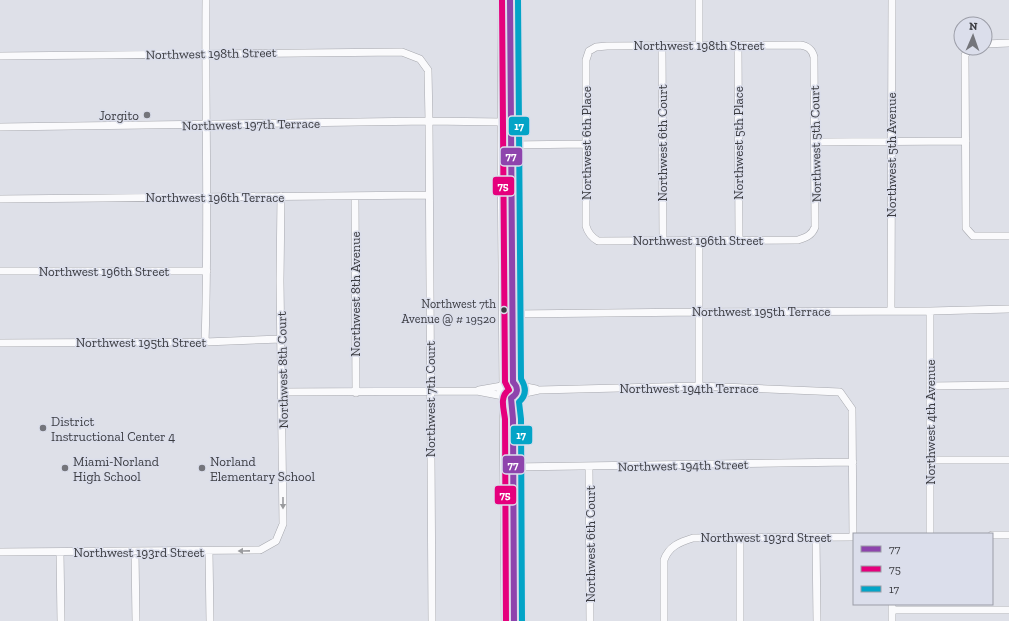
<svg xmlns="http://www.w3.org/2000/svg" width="1009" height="621" viewBox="0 0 1009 621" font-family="'Zilla Slab',serif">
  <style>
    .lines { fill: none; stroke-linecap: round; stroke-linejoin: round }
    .minor-casing { stroke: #a7a8ae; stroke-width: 8 }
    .tertiary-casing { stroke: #a7a8ae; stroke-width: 10 }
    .minor { stroke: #fafafc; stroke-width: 7 }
    .tertiary { stroke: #fafafc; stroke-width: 9 }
    .bus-1-casing { stroke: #dbdeeb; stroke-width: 9 }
    .bus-2-casing { stroke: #dbdeeb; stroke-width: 9 }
    .bus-3-casing { stroke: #dbdeeb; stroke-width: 9 }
    .bus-1 { stroke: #8e44ad; stroke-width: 6 }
    .bus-2 { stroke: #e5007d; stroke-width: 6 }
    .bus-3 { stroke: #03a4c7; stroke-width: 6 }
    .oneway { fill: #9a9b9e }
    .poi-dot { fill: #74757b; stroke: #dbdeeb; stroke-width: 1.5 }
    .bus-dot { fill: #3b3c41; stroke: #dbdeeb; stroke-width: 1.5 }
    .labels { text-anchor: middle; stroke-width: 3; stroke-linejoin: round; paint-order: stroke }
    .bus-label { font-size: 12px; fill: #3b3c41; stroke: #dbdeeb; text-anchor: end }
    .street-label { font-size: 13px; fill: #3b3c41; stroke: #dbdeeb }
    .poi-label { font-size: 13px; fill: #3b3c41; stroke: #dbdeeb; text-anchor: start }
    .line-badge { stroke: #dbdeeb; stroke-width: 1.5 }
    .badge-label { font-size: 11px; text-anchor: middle; font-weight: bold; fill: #fff }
  </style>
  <rect width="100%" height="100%" fill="#dee0e8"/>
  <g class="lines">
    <g class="minor-casing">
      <path id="minor" d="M985,44L1009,43
        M699,45V0
        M738,45L739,240
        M800,45C808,46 812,49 814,57L815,227C812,235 807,237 798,240L598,241C591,237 588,233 586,226V60L589,51L596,47L607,46Z
        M662,46L663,240
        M970,48L965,55L966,228L973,236H1009
        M0,56L402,52L420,59L428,70L429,121L432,621
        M0,127L429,121L502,122
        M815,142L966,141
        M511,145L586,144
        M355,196L356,393
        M0,199L429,195
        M699,241V386
        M0,271H207
        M891,311L892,0
        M930,311V534
        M513,314L700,312L930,311L1009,309
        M205,342C209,228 205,114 206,0
        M0,343L205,342L281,339
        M516,385L536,389
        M930,386L1009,385
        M479,390L502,386
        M282,392L477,391L503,396
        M516,395L539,390L699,386L840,392L852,409L853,537
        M930,460H1009
        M589,466L590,621
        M513,467L853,462
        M992,535H1009
        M740,537V621
        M816,537L817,621
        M209,551L210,621
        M0,552L260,550L276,541L283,524L280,281L281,196
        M60,552L61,621
        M135,552L136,621
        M892,610H1009
        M664,621V560C669,546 680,542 693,538L854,537
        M892,621V604"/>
    </g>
    <g class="tertiary-casing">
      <path id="tertiary" d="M503,0L502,146L504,383L501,390L504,397L506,621
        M504,397C515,401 522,390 513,382L510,0
        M511,398L513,419L514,621"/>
    </g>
    <use href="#minor" class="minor"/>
    <use href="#tertiary" class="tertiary"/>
    <g class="bus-1-casing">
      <path id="bus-1" d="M510,0L513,382C519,388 518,394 511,398L513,419L514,621"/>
    </g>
    <g class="bus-2-casing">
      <path id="bus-2" d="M502,0L505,382L509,390C499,396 504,410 505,419L506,621"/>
    </g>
    <g class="bus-3-casing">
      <path id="bus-3" d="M518,0L521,379C526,387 527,395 519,402L521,419L522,621"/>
    </g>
    <use href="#bus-1" class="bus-1"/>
    <use href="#bus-2" class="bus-2"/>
    <use href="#bus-3" class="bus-3"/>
  </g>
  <defs><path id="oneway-solid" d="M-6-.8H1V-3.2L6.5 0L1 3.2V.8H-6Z"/></defs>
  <g class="oneway">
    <use href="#oneway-solid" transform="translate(283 503) rotate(90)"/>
    <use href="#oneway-solid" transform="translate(244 551) rotate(179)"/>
  </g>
  <g class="poi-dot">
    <circle cx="147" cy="115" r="4"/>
    <circle cx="43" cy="428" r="4"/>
    <circle cx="65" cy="468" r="4"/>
    <circle cx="202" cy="468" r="4"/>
  </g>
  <circle class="bus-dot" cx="504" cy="310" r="3.5"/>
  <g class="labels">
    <g class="bus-label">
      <text x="496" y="308">Northwest 7th<tspan x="496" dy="15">Avenue @ # 19520</tspan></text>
    </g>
    <g class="street-label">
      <text x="699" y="50">Northwest 198th Street</text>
      <text transform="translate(211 53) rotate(-1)" y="5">Northwest 198th Street</text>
      <text transform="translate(251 124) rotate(-1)" y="5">Northwest 197th Terrace</text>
      <text transform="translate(586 143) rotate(-90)" y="5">Northwest 6th Place</text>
      <text transform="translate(662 143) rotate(-90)" y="5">Northwest 6th Court</text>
      <text transform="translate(738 143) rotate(-90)" y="5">Northwest 5th Place</text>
      <text transform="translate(815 144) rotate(-91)" y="5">Northwest 5th Court</text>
      <text transform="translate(891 155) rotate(-90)" y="5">Northwest 5th Avenue</text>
      <text x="215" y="202">Northwest 196th Terrace</text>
      <text x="698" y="245">Northwest 196th Street</text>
      <text x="104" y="276">Northwest 196th Street</text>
      <text transform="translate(355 294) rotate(-90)" y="5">Northwest 8th Avenue</text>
      <text x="761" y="316">Northwest 195th Terrace</text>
      <text x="141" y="347">Northwest 195th Street</text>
      <text transform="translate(282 370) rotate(-91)" y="5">Northwest 8th Court</text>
      <text x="689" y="393">Northwest 194th Terrace</text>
      <text transform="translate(430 399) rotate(-90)" y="5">Northwest 7th Court</text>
      <text transform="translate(930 422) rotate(-90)" y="5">Northwest 4th Avenue</text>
      <text transform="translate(683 465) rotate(-1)" y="5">Northwest 194th Street</text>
      <text x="766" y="542">Northwest 193rd Street</text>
      <text transform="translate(590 544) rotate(-90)" y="5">Northwest 6th Court</text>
      <text x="139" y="557">Northwest 193rd Street</text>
    </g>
    <g class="poi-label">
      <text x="139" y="120" text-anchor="end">Jorgito</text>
      <text x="51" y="426">District<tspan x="51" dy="15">Instructional Center 4</tspan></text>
      <text x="73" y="466">Miami-Norland<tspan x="73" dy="15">High School</tspan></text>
      <text x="210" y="466">Norland<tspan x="210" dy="15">Elementary School</tspan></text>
    </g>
  </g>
  <g class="line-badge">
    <rect x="508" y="116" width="22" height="20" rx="4" fill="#03a4c7"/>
    <rect x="500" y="147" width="23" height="19" rx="4" fill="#8e44ad"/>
    <rect x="492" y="176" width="23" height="20" rx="4" fill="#e5007d"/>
    <rect x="510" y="425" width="23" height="20" rx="4" fill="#03a4c7"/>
    <rect x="502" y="455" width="23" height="19" rx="4" fill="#8e44ad"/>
    <rect x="494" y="485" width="23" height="20" rx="4" fill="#e5007d"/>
  </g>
  <g class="badge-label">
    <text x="519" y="130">17</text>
    <text x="511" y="160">77</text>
    <text x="503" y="190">75</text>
    <text x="521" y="439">17</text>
    <text x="513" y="469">77</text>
    <text x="505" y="499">75</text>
  </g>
  <rect x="853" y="533" width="140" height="72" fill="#dbdeeb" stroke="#9b9da7"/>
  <rect x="861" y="546" width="20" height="6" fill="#8e44ad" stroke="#9b9da7"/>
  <text x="889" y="553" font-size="12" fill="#3b3c41">77</text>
  <rect x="861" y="566" width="20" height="6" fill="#e5007d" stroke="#9b9da7"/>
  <text x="889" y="573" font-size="12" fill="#3b3c41">75</text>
  <rect x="861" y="586" width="20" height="6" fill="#03a4c7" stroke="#9b9da7"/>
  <text x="889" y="593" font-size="12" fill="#3b3c41">17</text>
  <g transform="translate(973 36) rotate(2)"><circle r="19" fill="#dbdeeb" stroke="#9b9da7"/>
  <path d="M0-3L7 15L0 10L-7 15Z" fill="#74757b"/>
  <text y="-6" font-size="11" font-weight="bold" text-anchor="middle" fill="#3b3c41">N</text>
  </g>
</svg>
